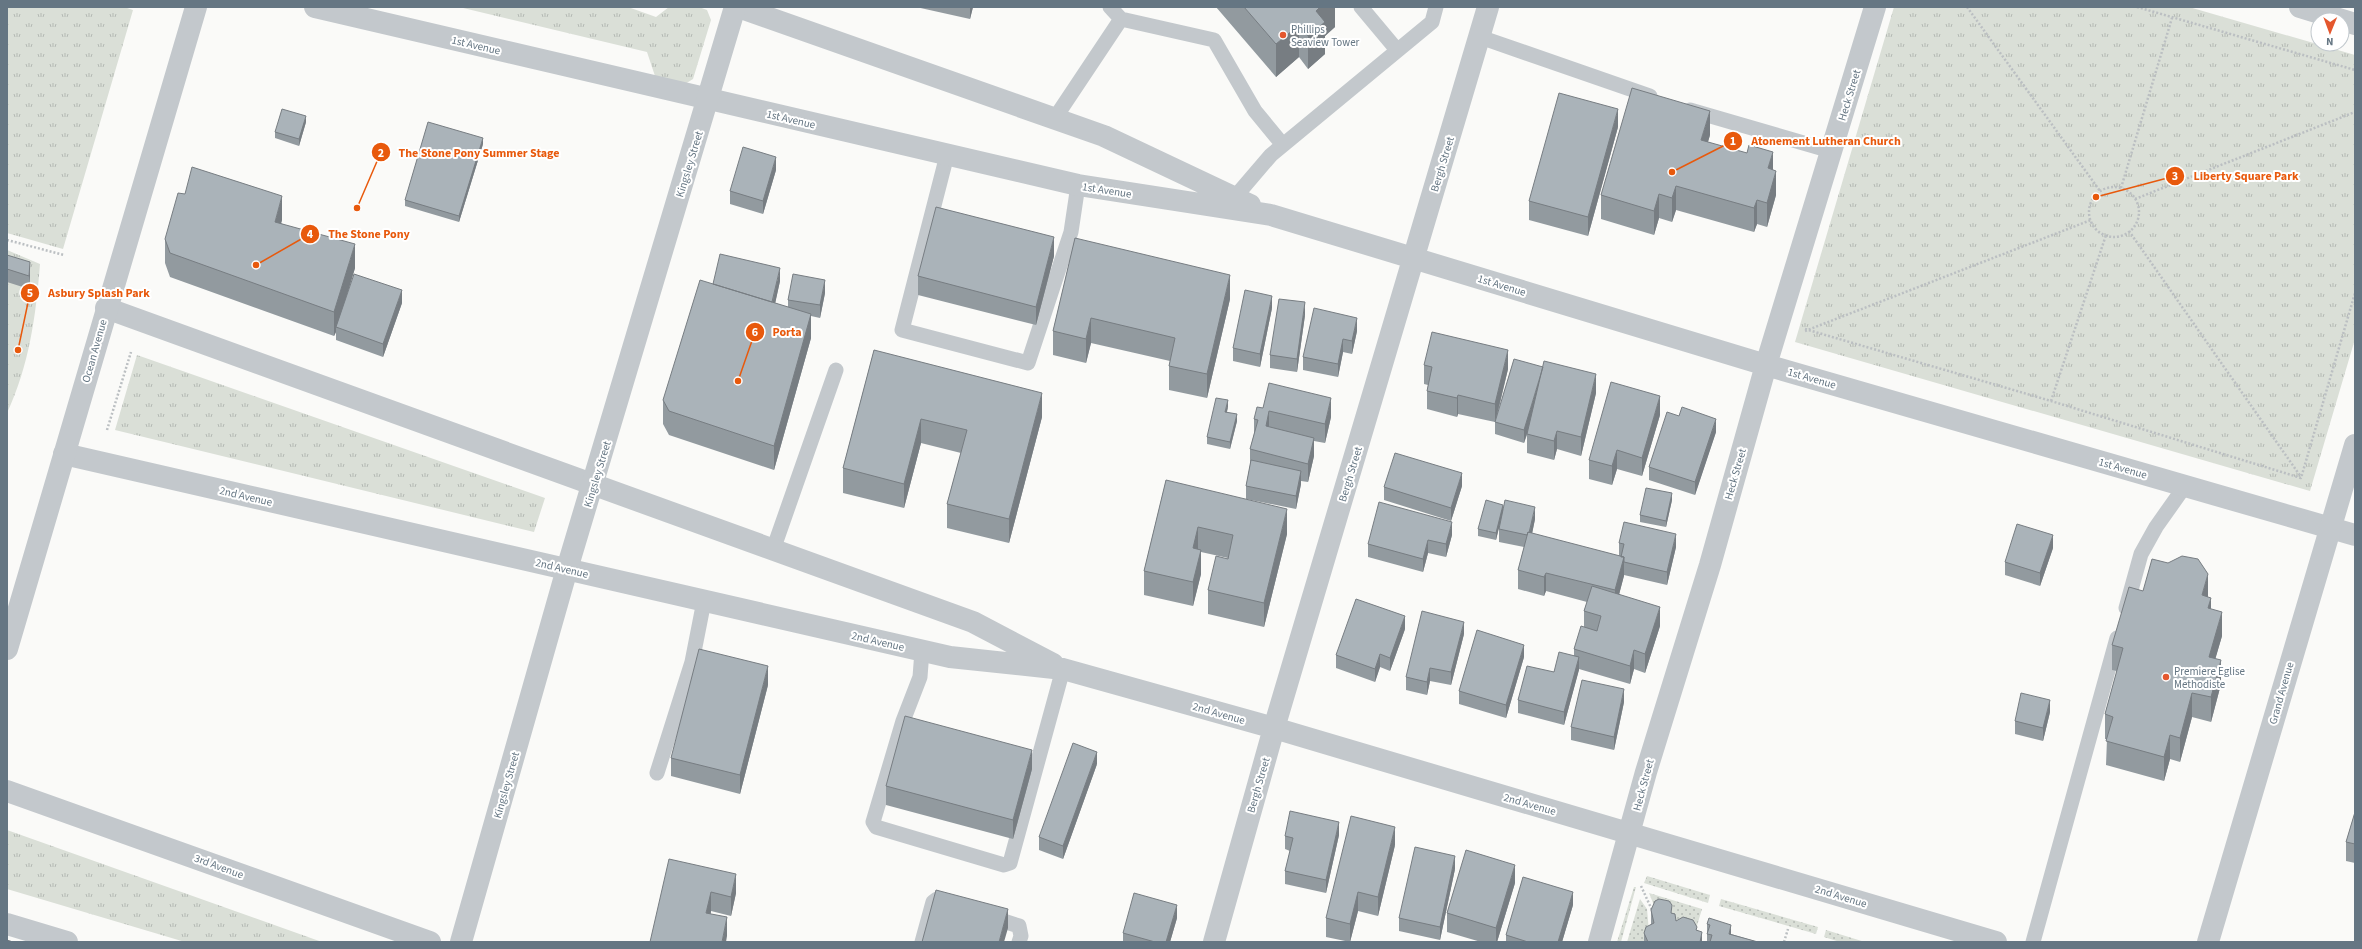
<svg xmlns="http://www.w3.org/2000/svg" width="2362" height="949" viewBox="0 0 2362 949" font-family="'Source Sans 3',sans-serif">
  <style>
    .grass { fill: url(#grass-dots) }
    .park { fill: url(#park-tufts) }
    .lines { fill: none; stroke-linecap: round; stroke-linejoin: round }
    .path { stroke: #bbbfc2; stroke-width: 2.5; stroke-dasharray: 2 2; stroke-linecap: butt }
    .service { stroke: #c3c8cc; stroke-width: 15 }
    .minor { stroke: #c3c8cc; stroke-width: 22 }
    .tertiary { stroke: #c3c8cc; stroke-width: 22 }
    .wall { fill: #929a9f }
    .shaded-wall { fill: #777d82 }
    .building { fill: #aab3b9; stroke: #777d82 }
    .poi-dot { fill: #e4572e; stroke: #fff; stroke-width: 1.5 }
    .labels { text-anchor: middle; stroke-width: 4; stroke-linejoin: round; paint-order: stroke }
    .poi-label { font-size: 11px; fill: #657683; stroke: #fff; text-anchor: start }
    .street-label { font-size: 11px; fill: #657683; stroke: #fff }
    .leader { fill: none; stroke: #e8590c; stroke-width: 1.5 }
    .callout-dot { fill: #e8590c; stroke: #fff; stroke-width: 1.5 }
    .mark-label { font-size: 12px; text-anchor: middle; font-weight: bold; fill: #fff }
    .callout-label { font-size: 12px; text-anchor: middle; font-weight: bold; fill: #e8590c; stroke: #fff; stroke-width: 4; stroke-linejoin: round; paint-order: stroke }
  </style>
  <defs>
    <pattern id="grass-dots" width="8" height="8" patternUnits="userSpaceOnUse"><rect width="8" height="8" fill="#dadfd7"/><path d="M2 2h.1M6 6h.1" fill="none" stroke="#b4b9b4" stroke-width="1.8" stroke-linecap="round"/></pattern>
    <pattern id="park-tufts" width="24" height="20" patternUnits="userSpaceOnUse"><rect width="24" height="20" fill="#dadfd7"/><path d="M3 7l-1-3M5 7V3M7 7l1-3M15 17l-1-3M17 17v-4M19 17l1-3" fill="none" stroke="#b4b9b4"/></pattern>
  </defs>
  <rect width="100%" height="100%" fill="#fafaf8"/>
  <path class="grass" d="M1647,876L1710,895L1708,903L1644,883Z
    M1634,887H1636L1621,942H1617Z
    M1649,893L1702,909L1693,939L1655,908Z
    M1640,899L1647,909L1650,942H1627Z
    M1721,899L1818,927L1816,934L1719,906Z
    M1826,930L1865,942H1840L1824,937Z"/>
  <path class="park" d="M7,7H124L133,10L63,249L7,233Z
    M459,7H628L656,17L669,7H699L707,10L711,20L693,79L685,84L655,76L647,52Z
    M1894,7H2189L2355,55V339L2310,491L1795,342Z
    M7,250L40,264C36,316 29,366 7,413Z
    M137,355L545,498L534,532L115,430Z
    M7,830L322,942H185L7,889Z"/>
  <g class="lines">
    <path class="path" d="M1967,7L2100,191
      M2137,7L2355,70
      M2089 212a25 25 0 1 1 50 0a25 25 0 1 1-50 0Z
      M2121,188L2172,18
      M2135,199L2355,112
      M2129,231L2301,477
      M7,240L64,255
      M1805,329L2051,401L2301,478L2355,293
      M1805,331L2091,220
      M2051,401L2106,235
      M107,430L131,352
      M1641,886L1652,910
      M1784,942L1788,929"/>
    <path class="service" d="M1110,7L1121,19L1214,40L1255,111L1283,145
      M1361,7L1397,50
      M1480,37L1650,96
      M1690,110L1831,151
      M1055,118L1121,19
      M947,155L902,330L1028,363L1071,232L1078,185
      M1235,197L1271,155L1432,22L1436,7
      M773,550L836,370
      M2126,608L2141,554L2156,527L2185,486
      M922,651L920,677L903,721L873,822L876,827L1004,865L1010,863L1063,669
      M657,773L692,662L704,601
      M988,916L1019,926L1021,936L1019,942
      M922,942L933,902L937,899L941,900
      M2033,942L2117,638"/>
    <path class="minor" d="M315,7L1078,185L1271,215L1766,365L2355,535
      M738,7L1104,136L1250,205
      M106,308L973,622L1053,664
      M64,454L950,657L1063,669L1274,728L1996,942
      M7,791L430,942
      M7,924L67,942
      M1214,942L1274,728L1488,7
      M1599,942L1646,772L1710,565L1766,365L1875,7"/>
    <path class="tertiary" d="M2300,7L2355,24
      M7,649L196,7
      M461,942L567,569L735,7
      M2208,942L2355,445"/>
  </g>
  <path class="wall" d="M916,7H973L970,19Z
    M1216,7H1335V27L1325,36V54L1308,69L1299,57L1276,77Z
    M306,122L299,146L275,138V132Z
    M1618,127L1588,236L1529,220V201Z
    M1710,135L1708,142L1773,169L1776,195L1767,227L1757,224L1754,232L1676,210L1672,222L1659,218L1654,235L1601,219V195Z
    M483,144L459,222L405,206V200Z
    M776,170L763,214L730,204V191Z
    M282,220L281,223L355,268L346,298L402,303L383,357L336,340V332L334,336L170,277L165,263V239Z
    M1075,238L1230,299L1207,398L1169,390V366L1170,361L1091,343L1086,363L1053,355V331Z
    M7,255L30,275L29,289L7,282Z
    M1054,256L1036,325L918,295V276Z
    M780,281L775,303L788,307V300L825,293L820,318L811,316V338L774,470L669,435L663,424V400L713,284Z
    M1272,308L1260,367L1233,361V348Z
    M1305,315L1297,372L1270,368V355Z
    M1357,331L1352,354L1343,352L1338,377L1303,370V357Z
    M874,350L1042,417L1009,543L947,528V504L961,453L921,443L904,508L843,493V468Z
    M1424,365L1508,369L1496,421L1596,393L1581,456L1557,449L1554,460L1527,453V435L1524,443L1495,434V422L1458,414L1457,417L1427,409V391L1428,385L1424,384Z
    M1228,407L1227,412L1237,421L1230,449L1207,444V437Z
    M1263,408L1331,417L1325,443L1314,441V456L1308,482L1301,481V484L1296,509L1246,499V486L1250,465V449L1254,434V419Z
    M1660,415L1642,476L1617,469L1612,485L1589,479V460Z
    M1679,416L1716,432L1695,495L1649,480V467Z
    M1166,480L1287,534L1264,627L1208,614V590L1228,558L1201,552V574L1193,606L1144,595V571Z
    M1462,486L1451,521L1384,500V487Z
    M1672,500L1666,527L1640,522V515Z
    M1503,509L1535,519L1532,534L1621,557L1619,556V543L1676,547L1667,585L1624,575L1619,595L1660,626L1645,673L1634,669L1630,684L1579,669L1564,725L1518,713V700L1574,656V649L1584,627V611L1587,602L1546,591L1544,596L1518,589V570L1524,547L1499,542V529L1500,522L1496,540L1478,536V529Z
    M1452,535L1446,557L1428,553L1423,572L1368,557V544Z
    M2053,548L2040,586L2005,575V562Z
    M2143,591L2208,597L2211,609L2222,636L2215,659L2221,684L2211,722L2192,717L2180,762L2170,759L2164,781L2106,765L2107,739H2105V714L2117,671L2112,670V645Z
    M1405,629L1390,671L1380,667L1375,682L1336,668V655Z
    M1464,634L1451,685L1430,681L1427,695L1406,690V677Z
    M1524,657L1506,718L1459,704V691Z
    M768,685L740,794L671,776V758Z
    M1624,702L1614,750L1571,740V727Z
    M2050,712L2043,741L2015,734V721Z
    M1097,764L1063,859L1039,850V837Z
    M1032,769L1013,839L886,805V786Z
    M2355,812V863L2346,861V842Z
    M1339,835L1326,893L1285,884V871L1290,851L1285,849V836Z
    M1395,845L1378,916L1358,911L1350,942L1326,937V918Z
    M669,859L736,893L731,916L711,911V914L727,936Z
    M1455,869L1440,940L1399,931V918Z
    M1515,883L1497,942H1481L1447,932V913Z
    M1573,905L1562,942H1506V935Z
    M1651,910L1672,913L1676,921L1697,930L1702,942H1644V933L1651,924Z
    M1177,918L1170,942H1123V933Z
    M1709,918L1731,934L1758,942H1707V924Z"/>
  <path class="shaded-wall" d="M970,7H973L970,19Z
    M1320,7H1335V27L1325,36V54L1308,69V36L1316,11Z
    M1299,25V57L1276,77V44Z
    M1618,109V127L1588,236V217Z
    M1710,111V135L1701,164V140Z
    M306,116V122L299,146V139Z
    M483,138V144L459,222V216Z
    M1773,152V176L1768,168Z
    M776,157V170L763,214V201Z
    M1776,171V195L1767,227V203Z
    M1676,186V210L1672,222V198Z
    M1659,194V218L1654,235V211Z
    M282,196V220L275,246V222Z
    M1757,200V224L1754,232V208Z
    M1054,237V256L1036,325V307Z
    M355,244V268L337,328L336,327V332L334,336V312Z
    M30,262V275L29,289V276Z
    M780,268V281L772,318V305Z
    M1230,275V299L1207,398V374Z
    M825,280V293L820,318V305Z
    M402,290V303L383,357V344Z
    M1272,296V308L1260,367V354Z
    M1305,302V315L1297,372V359Z
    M811,314V338L774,470V446Z
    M1091,318V343L1086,363V339Z
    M1357,318V331L1352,354V341Z
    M1343,339V352L1338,377V364Z
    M1508,350V369L1495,422V404Z
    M1543,367V380L1524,443V430Z
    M1596,374V393L1581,456V437Z
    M1042,393V417L1009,543V519Z
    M1458,395V414L1457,417V398Z
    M1660,396V415L1642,476V458Z
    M1331,398V417L1325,443V424Z
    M1228,400V407L1225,418V412Z
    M1269,411V430L1266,426Z
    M1237,414V421L1230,449V442Z
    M921,419V443L904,508V484Z
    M1716,419V432L1695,495V482Z
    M1557,431V449L1554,460V441Z
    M1314,438V456L1308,482V464Z
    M1617,450V469L1612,485V466Z
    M1301,471V484L1296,509V496Z
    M1462,473V486L1451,521V508Z
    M1672,493V500L1666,527V521Z
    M1503,505V512L1496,540V533Z
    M1535,507V519L1529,548V536Z
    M1287,509V534L1264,627V603Z
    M1452,522V535L1446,557V544Z
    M1198,527V551L1193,548Z
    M1676,534V547L1667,585V572Z
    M2053,535V548L2040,586V573Z
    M1428,540V553L1423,572V559Z
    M1201,550V574L1193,606V582Z
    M1624,557V576L1615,609V590Z
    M1546,573V591L1544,596V577Z
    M2208,574V598L2202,595Z
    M2211,598V622L2208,608Z
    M1660,607V626L1645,673V654Z
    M2222,612V636L2209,681V657Z
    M1405,616V629L1390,671V658Z
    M1464,622V634L1451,685V672Z
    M1524,645V657L1506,718V705Z
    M1634,650V669L1630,684V666Z
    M1380,654V667L1375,682V669Z
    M1579,657V670L1564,725V712Z
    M2221,660V684L2211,722V697Z
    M768,666V685L740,794V775Z
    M1430,668V681L1427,695V682Z
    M1624,689V702L1614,750V737Z
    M2192,693V717L2180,762V738Z
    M2050,700V712L2043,741V728Z
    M2170,735V759L2164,781V757Z
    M1032,750V769L1013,839V820Z
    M1097,752V764L1063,859V846Z
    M1339,822V835L1326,893V880Z
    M1395,827V845L1378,916V897Z
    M1455,856V869L1440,940V927Z
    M1515,865V883L1497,942H1496V928Z
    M736,874V893L731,916V897Z
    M711,892V911L706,932V913Z
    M1358,892V911L1350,942V924Z
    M1573,892V905L1562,942H1558Z
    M1177,905V918L1170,942H1166Z
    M1008,909V928L1004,942H999Z
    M727,917V936L726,942H722Z
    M1731,925V942L1729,934Z
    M1702,932V942H1700Z"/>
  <path class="building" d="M1244,7H1320L1316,11L1325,22L1308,36L1299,25L1276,44Z
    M1632,88L1710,111L1701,140L1747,153L1749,145L1773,152L1768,168L1776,171L1767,203L1757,200L1754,208L1676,186L1672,198L1659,194L1654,211L1601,195Z
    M1559,93L1618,109L1588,217L1529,201Z
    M282,109L306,116L299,139L275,132Z
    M428,122L483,138L459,216L405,200Z
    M743,147L776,157L763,201L730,191Z
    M192,167L282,196L275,222L355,244L334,312L170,253L165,239L178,193L185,194Z
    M936,207L1054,237L1036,307L918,276Z
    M1075,238L1230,275L1207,374L1169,366L1175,338L1091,318L1086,339L1053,331Z
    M720,254L780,268L772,302L713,284Z
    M7,255L30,262L29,276L7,269Z
    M354,274L402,290L383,344L336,327Z
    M793,274L825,280L820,305L788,300Z
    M700,280L811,314L774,446L669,411L663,400Z
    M1245,290L1272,296L1260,354L1233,348Z
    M1279,299L1305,302L1297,359L1270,355Z
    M1314,308L1357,318L1352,341L1343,339L1338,364L1303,357Z
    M1432,332L1508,350L1495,404L1458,395L1457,398L1427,391L1432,367L1424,365Z
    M874,350L1042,393L1009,519L947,504L967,430L921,419L904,484L843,468Z
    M1514,359L1543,367L1524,430L1495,422Z
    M1544,361L1596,374L1581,437L1557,431L1554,441L1527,434Z
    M1611,382L1660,396L1642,458L1617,450L1612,466L1589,460Z
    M1269,383L1331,398L1325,424L1269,411L1266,426L1314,438L1308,464L1250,449L1258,420L1254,419L1257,407L1263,408Z
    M1216,398L1228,400L1225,412L1237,414L1230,442L1207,437Z
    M1682,407L1716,419L1695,482L1649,467L1667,412L1679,416Z
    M1395,453L1462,473L1451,508L1384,487Z
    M1251,460L1301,471L1296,496L1246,486Z
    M1166,480L1287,509L1264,603L1208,590L1216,556L1228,559L1233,535L1198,527L1193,548L1201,550L1193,582L1144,571Z
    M1646,488L1672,493L1666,521L1640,515Z
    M1486,500L1503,505L1496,533L1478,529Z
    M1505,500L1535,507L1529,533L1528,532L1527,535L1499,529Z
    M1379,502L1452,522L1446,544L1428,540L1423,559L1368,544Z
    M1624,522L1676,534L1667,572L1624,562V557H1621L1624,544L1619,543Z
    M2017,524L2053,535L2040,573L2005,562Z
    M1528,532L1624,557L1615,590L1546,573L1544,577L1518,570Z
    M2182,556L2198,559L2208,574L2202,595L2211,598L2208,608L2222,612L2209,657L2221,660L2211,697L2192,693L2180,738L2170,735L2164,757L2106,741L2113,717L2105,714L2123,648L2112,645L2129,587L2143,591L2152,559L2168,563Z
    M1592,586L1660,607L1645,654L1634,650L1630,666L1574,649L1581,626L1597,631L1601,616L1584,611Z
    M1356,599L1405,616L1390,658L1380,654L1375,669L1336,655Z
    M1422,611L1464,622L1451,672L1430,668L1427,682L1406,677Z
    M1477,630L1524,645L1506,705L1459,691Z
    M699,649L768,666L740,775L671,758Z
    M1559,652L1579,657L1564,712L1518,700L1527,666L1554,672Z
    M1582,680L1624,689L1614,737L1571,727Z
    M2021,693L2050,700L2043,728L2015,721Z
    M905,716L1032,750L1013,820L886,786Z
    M1073,743L1097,752L1063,846L1039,837Z
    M1290,811L1339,822L1326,880L1285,871L1293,838L1285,836Z
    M2355,812V844L2346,842Z
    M1351,816L1395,827L1378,897L1358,892L1350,924L1326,918Z
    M1415,847L1455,856L1440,927L1399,918Z
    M1466,850L1515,865L1496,928L1447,913Z
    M669,859L736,874L731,897L711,892L706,913L727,917L722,942H650Z
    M1523,877L1573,892L1558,942H1528L1506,935Z
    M936,890L1008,909L999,942H922Z
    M1134,893L1177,905L1166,942H1155L1123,933Z
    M1659,899L1669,901L1672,905L1671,913L1675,914L1676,921L1683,917L1693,920L1697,927L1696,930L1702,932L1700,942H1648L1644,933L1646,927L1654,923L1651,910L1655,901Z
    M1709,918L1731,925L1729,934L1758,942H1710L1712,935L1707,934L1710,925L1707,924Z
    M7,940L13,942H7Z"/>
  <g class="poi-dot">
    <circle cx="1283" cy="35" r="4"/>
    <circle cx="2166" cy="677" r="4"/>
  </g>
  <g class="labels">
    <g class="poi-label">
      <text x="1291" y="33">Phillips<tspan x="1291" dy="13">Seaview Tower</tspan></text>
      <text x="2174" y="675">Premiere Eglise<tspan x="2174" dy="13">Methodiste</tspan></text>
    </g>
    <g class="street-label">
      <text transform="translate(476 45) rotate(13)" y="4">1st Avenue</text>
      <text transform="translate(1849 95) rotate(-73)" y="4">Heck Street</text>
      <text transform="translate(791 119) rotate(13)" y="4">1st Avenue</text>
      <text transform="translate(689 164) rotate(-73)" y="4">Kingsley Street</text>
      <text transform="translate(1442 164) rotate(-73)" y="4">Bergh Street</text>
      <text transform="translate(1107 190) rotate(9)" y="4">1st Avenue</text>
      <text transform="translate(1502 285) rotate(17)" y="4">1st Avenue</text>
      <text transform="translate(94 351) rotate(-74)" y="4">Ocean Avenue</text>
      <text transform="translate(1812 378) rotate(16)" y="4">1st Avenue</text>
      <text transform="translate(2123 468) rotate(16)" y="4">1st Avenue</text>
      <text transform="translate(597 474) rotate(-73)" y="4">Kingsley Street</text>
      <text transform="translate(1350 474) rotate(-73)" y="4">Bergh Street</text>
      <text transform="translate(1735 474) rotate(-74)" y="4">Heck Street</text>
      <text transform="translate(246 496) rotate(13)" y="4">2nd Avenue</text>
      <text transform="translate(562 568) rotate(13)" y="4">2nd Avenue</text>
      <text transform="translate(878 641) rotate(13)" y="4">2nd Avenue</text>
      <text transform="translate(2281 693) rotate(-74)" y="4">Grand Avenue</text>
      <text transform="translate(1219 713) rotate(16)" y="4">2nd Avenue</text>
      <text transform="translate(506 785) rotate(-74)" y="4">Kingsley Street</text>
      <text transform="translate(1258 785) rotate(-74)" y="4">Bergh Street</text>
      <text transform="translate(1643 785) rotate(-75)" y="4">Heck Street</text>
      <text transform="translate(1530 804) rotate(16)" y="4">2nd Avenue</text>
      <text transform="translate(219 866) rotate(20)" y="4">3rd Avenue</text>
      <text transform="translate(1841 896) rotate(17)" y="4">2nd Avenue</text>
    </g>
  </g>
  <path class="leader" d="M1672 172L1733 141M357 208L381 152M2096 197L2175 176M256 265L310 234M18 350L30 293M738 381L755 332"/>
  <g class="callout-dot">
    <circle cx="1672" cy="172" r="4"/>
    <circle cx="357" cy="208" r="4"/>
    <circle cx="2096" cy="197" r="4"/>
    <circle cx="256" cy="265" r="4"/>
    <circle cx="18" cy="350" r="4"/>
    <circle cx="738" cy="381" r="4"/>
    <circle cx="1733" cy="141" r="10"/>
    <circle cx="381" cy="152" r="10"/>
    <circle cx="2175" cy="176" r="10"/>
    <circle cx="310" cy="234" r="10"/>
    <circle cx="30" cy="293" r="10"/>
    <circle cx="755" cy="332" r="10"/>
  </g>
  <g class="mark-label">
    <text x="1733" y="145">1</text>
    <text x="381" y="157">2</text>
    <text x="2175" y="180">3</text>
    <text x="310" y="238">4</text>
    <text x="30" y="297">5</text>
    <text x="755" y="336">6</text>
  </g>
  <g class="callout-label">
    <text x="1826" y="145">Atonement Lutheran Church</text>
    <text x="479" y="157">The Stone Pony Summer Stage</text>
    <text x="2246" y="180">Liberty Square Park</text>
    <text x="369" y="238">The Stone Pony</text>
    <text x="99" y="297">Asbury Splash Park</text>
    <text x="787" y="336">Porta</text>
  </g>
  <rect width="2362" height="949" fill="none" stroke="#657683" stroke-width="16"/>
  <g transform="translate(2330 32) rotate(181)"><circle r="19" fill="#ffffff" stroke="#c1c8cd"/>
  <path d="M0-3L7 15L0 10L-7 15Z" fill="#e4572e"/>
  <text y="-6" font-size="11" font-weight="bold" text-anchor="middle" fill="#657683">N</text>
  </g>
</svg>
